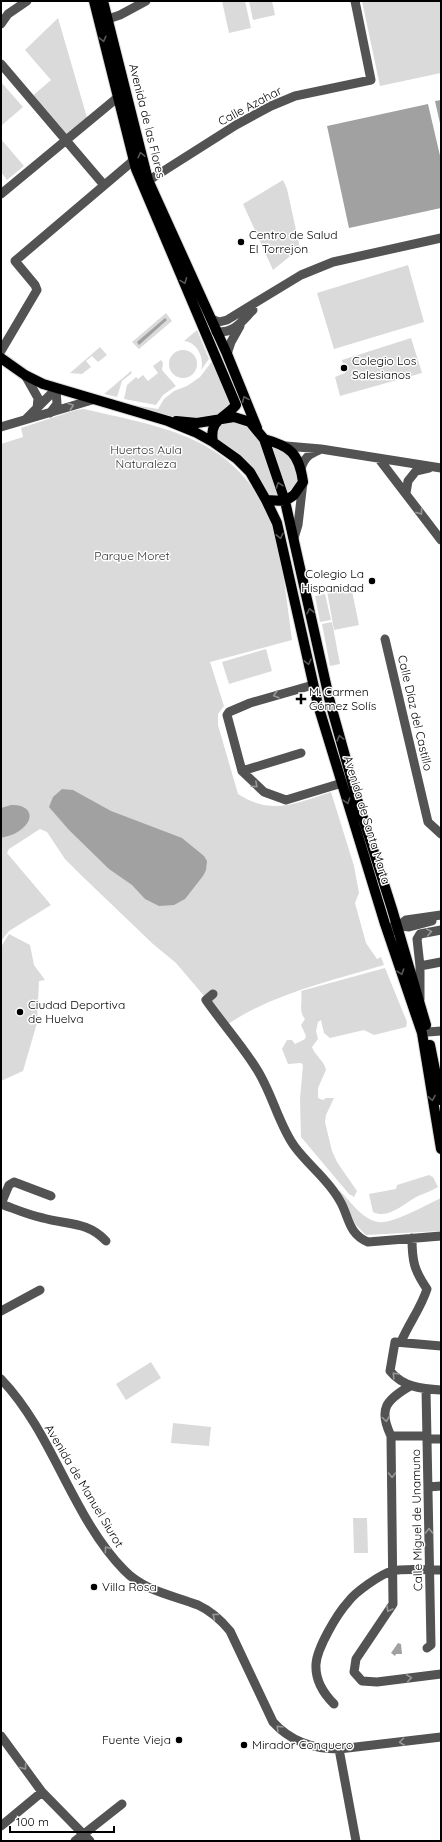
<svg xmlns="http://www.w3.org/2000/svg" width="442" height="1842" viewBox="0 0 442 1842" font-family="Quicksand,sans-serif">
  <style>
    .green { fill: #dadada }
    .water { fill: #a1a1a1 }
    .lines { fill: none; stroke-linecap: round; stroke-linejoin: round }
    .major-casing { stroke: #dbdbdb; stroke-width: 12 }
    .minor { stroke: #535353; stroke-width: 9 }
    .major { stroke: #000; stroke-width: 10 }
    .oneway { stroke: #595959 }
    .oneway2 { stroke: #989898 }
    .poi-dot { fill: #000; stroke: #fff; stroke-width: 1.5 }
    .labels { text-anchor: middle; stroke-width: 3; stroke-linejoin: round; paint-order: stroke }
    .street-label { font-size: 12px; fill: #000; stroke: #fff }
    .poi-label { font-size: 12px; fill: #000; stroke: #fff; text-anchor: start }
    .park-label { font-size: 12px; fill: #313131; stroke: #fff }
  </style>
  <rect width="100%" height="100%" fill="#fff"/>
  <path class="green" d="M222,1H245L251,28L229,33Z
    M249,1H272L275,15L253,20Z
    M362,1H441V73L380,86Z
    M58,18L88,121L65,139L30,98L51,80L25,50Z
    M1,82L23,107L1,126Z
    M1,139L24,166L7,180L1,172Z
    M283,180L287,189L300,248L273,270L243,204Z
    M408,265L424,322L334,349L317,293Z
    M166,313L172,321L139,349L132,342Z
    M197,330L209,359L201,370C205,358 197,342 184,341Z
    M411,338L422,373L340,396L335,377L345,373L342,360Z
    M100,347L107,355L98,362L92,356L86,361L91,367L82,374L70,373Z
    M169 364a14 14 0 1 1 28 0a14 14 0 1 1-28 0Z
    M161,360L163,363L162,370L176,386L163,395L156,405L124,399L127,385L136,377L138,379L143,375L148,381L158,373L153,366Z
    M213,360L230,404C204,435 160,413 127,404L158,409L164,399L174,391L187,386L200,377Z
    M131,371L132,373L122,381L117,397L104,394Z
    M84,409C165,428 236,436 272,523C278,539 280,557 283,573C286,595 289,617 292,640L210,662L224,706L218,714V725L238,794C272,816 297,803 331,792L354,866L359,893L355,903L366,943L377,959L381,957L384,965C331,981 275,993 228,1024L176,963L153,944L82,876L65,859L47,832L40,829L9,849L7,853L51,905L9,931L1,941V444L23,437L21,428L76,410Z
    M234,421L247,426L259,439L279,498L269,495L251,467L230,448L217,439L215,434L221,424Z
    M270,445C289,452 297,459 298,480L286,495Z
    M351,586L359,625L334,630L327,591Z
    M325,594L331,620L320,622L315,596Z
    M332,622L340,664L330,666L322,624Z
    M266,649L272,671L229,684L222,662Z
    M9,934L30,945L34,965L45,980L39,981L37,1023L23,1071L1,1081V947Z
    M385,968L407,1022L406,1027L374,1035L364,1030L330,1038L324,1033L321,1020L318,1022L316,1031L318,1039L312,1047C315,1056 324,1060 326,1070L318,1088V1098L323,1100L326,1098H334L326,1115L325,1122L332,1151L337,1162L357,1191L354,1197L349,1194L301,1137L300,1099L303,1065L301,1063L288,1064L282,1049L287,1040H292L295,1044L305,1039L306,1036L301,1025L305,1019C298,1011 303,1001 301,991Z
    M429,1175L433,1177L438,1187C431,1191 425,1193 418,1196C404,1203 389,1220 373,1212L369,1194L396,1189L397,1185Z
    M340,1191C351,1202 362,1219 378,1222C391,1225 428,1204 441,1198V1231L366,1235L356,1225L339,1192Z
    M151,1362L161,1378L126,1400L116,1384Z
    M173,1423L211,1427L209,1446L171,1443Z
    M353,1518H367L368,1553H354Z"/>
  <path class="water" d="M441,100V128L435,101Z
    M428,104L441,160V208L349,228L327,126Z
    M165,318L167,320L139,345L137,342Z
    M62,789L73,790L111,811L182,838L204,856L207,861L206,870L203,876L185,899L174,905L159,906L145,899L132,885L109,869L69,830L49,807L53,797Z
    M11,805C32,804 36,820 19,831C14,835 7,836 1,838V808Z
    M398,1643L401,1644L402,1654H396L395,1656L391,1653Z"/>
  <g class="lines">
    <g class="major-casing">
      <path id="major" d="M94,1L136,169L236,405C224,419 209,419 213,442
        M103,1L148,180L227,354L257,428
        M1,358L25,375L43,384L168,421L195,432L213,442L237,459L250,472L266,500L277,523L318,705L385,924L422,1033L441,1149
        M176,421L197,423L234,417L250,422L264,439L285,501L330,702L357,799L392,909L426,1025
        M264,439C290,446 299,453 303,482L294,495L285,501L266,500
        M430,1045L441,1100"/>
    </g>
    <path class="minor" d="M108,19L120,15L146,1
      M1,24L8,14L27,1
      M1,64L104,185
      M143,184L236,125L271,106L295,96L371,80L355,1
      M1,194L123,93
      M211,319L219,322L227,320L301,275L333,262L441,238
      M216,332C235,333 241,322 253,310
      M1,351L37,290L35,285L15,261L134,160
      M227,354L231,342L240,326
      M25,375L38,398L37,409
      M50,413L57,404L56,389
      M26,419L56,389
      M1,427L92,400
      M286,446L321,449L441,468
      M379,459L441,540
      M301,469C304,458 309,454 319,450
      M406,493L408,481L416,471L429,468
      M294,538L298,525L303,482
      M385,639L428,822L441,834
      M313,685L250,703L229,712L227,715L242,771L264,792L286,800L342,783
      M242,771L301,753
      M394,925L409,927L432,921
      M393,931L406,920L441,915
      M420,966L441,962
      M213,994L206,1000C222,1023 241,1044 256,1068C272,1092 279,1126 295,1147C309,1166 329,1180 340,1201C349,1216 348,1234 368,1242L441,1236
      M420,999V966L417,939L420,934L441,930
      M428,1032L441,1031
      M1,1204C15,1209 28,1215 43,1218C67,1225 87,1221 106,1241
      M1,1204L9,1185L14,1182L51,1196
      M1,1311L40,1290
      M401,1342C409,1323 421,1308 427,1289C414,1270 412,1261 412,1238
      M441,1346L395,1342L390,1371C403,1387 422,1389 441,1390
      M1,1379C53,1433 72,1517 124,1570C144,1591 172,1595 198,1605C211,1611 221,1620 230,1631L273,1722C291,1742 313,1749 339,1749L441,1737
      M410,1386C386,1400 378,1409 391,1436L393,1604L356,1659L354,1672L362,1681L377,1682L441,1674
      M426,1389L431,1645L427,1648
      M391,1436H427
      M427,1439H441
      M428,1487L441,1486
      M334,1704C323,1693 315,1680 316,1664C317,1648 337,1614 348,1602C355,1592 381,1574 392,1571C402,1568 429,1570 441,1570
      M1,1736L42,1792L90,1841
      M339,1749L356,1841
      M1,1826L42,1792
      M75,1841L122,1804"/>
    <use href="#major" class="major"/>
  </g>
  <defs><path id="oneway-chevron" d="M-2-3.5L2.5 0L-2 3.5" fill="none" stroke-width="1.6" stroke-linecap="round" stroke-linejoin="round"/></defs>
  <g class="oneway">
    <use href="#oneway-chevron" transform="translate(103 39) rotate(76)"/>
    <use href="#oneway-chevron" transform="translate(141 155) rotate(-103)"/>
    <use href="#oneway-chevron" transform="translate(184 281) rotate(69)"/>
    <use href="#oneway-chevron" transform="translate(245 399) rotate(-113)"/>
    <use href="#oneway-chevron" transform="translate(279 485) rotate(-109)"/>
    <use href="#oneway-chevron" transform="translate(280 536) rotate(77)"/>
    <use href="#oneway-chevron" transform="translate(310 611) rotate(-102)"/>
    <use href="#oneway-chevron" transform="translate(308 662) rotate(77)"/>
    <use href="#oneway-chevron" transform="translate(340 738) rotate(-105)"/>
    <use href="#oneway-chevron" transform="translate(347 801) rotate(73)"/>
    <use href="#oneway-chevron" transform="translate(401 972) rotate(72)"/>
    <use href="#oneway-chevron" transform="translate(432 1098) rotate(81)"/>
  </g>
  <g class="oneway2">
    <use href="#oneway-chevron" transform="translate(71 406) rotate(-18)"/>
    <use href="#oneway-chevron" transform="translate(420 512) rotate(54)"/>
    <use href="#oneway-chevron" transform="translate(276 695) rotate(164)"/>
    <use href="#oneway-chevron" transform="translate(255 785) rotate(42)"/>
    <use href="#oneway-chevron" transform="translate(429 932) rotate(-10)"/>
    <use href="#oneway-chevron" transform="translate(395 1375) rotate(-133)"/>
    <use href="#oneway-chevron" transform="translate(386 1419) rotate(82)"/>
    <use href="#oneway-chevron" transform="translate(392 1475) rotate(89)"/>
    <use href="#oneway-chevron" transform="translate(429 1531) rotate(-91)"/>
    <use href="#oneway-chevron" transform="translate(107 1549) rotate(-126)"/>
    <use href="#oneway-chevron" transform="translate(389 1609) rotate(120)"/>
    <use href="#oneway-chevron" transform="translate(215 1616) rotate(-144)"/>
    <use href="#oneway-chevron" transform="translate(409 1678) rotate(-8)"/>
    <use href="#oneway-chevron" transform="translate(279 1728) rotate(-135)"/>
    <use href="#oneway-chevron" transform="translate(402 1742) rotate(173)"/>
    <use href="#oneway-chevron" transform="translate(24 1767) rotate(54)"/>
  </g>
  <g class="poi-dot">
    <circle cx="241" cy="242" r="4"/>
    <circle cx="344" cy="368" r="4"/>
    <circle cx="372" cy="581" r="4"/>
    <path d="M299 693h4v4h4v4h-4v4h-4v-4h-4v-4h4z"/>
    <circle cx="20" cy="1012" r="4"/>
    <circle cx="94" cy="1587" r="4"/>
    <circle cx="179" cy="1740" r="4"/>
    <circle cx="244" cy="1745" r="4"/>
  </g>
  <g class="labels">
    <g class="street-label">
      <text transform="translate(250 106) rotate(-28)" y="4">Calle Azahar</text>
      <text transform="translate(147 121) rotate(76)" y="4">Avenida de las Flores</text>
      <text transform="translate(415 713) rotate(77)" y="4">Calle Díaz del Castillo</text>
      <text transform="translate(367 820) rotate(73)" y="4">Avenida de Santa Marta</text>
      <text transform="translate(84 1486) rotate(59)" y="4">Avenida de Manuel Siurot</text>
      <text transform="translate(417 1520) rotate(-91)" y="4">Calle Miguel de Unamuno</text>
    </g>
    <g class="poi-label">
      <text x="249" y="239">Centro de Salud<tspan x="249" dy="14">El Torrejon</tspan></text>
      <text x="352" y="365">Colegio Los<tspan x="352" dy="14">Salesianos</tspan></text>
      <text x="364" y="578" text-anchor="end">Colegio La<tspan x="364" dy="14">Hispanidad</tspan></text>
      <text x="309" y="696">M. Carmen<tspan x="309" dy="14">Gómez Solís</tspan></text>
      <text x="28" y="1009">Ciudad Deportiva<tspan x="28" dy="14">de Huelva</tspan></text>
      <text x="102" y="1591">Villa Rosa</text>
      <text x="171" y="1744" text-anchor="end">Fuente Vieja</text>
      <text x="252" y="1749">Mirador Conquero</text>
    </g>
    <g class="park-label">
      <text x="146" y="454">Huertos Aula<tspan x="146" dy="14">Naturaleza</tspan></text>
      <text x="132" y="560">Parque Moret</text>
    </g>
  </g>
  <rect width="442" height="1842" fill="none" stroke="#000000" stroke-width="4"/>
  <path d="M10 1826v6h104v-6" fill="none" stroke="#000000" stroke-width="2"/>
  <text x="16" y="1826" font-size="12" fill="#000000" stroke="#ffffff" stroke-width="3" paint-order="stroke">100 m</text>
</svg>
